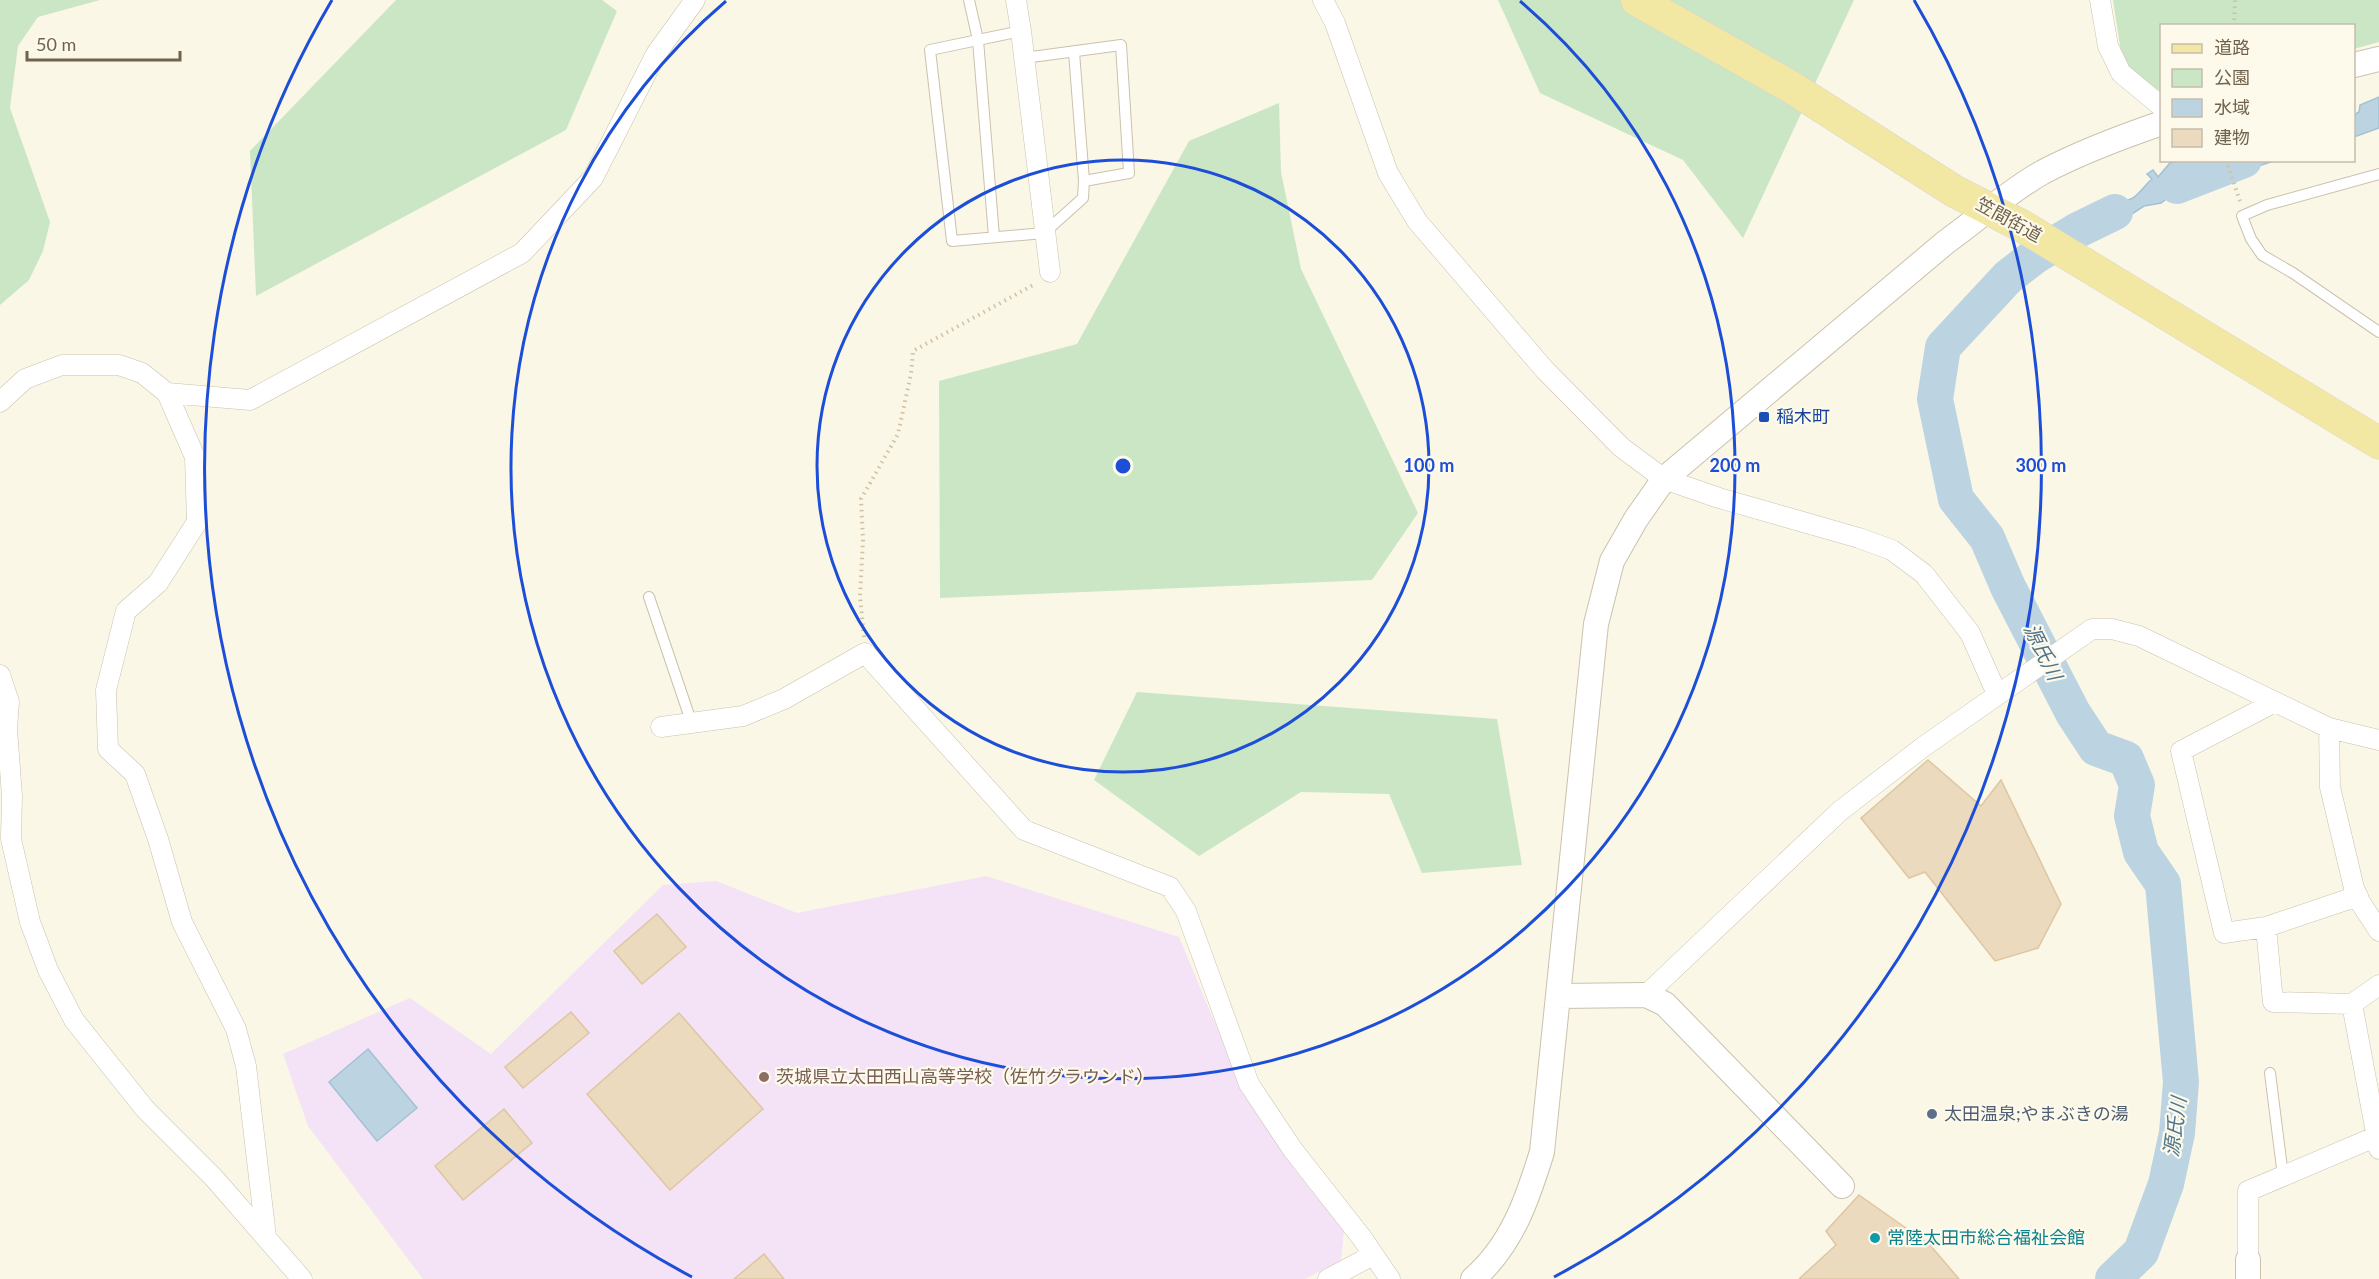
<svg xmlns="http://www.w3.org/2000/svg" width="2379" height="1279" viewBox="0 0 2379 1279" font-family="Lato,'Noto Sans JP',sans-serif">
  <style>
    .education { fill: #f4e2f6 }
    .green { fill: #cbe6c5 }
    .water { fill: #bcd4e2; stroke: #a3c1d3; stroke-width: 1.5 }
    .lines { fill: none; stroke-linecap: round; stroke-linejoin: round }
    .river { stroke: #bcd4e2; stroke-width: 36 }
    .building { fill: #ebdabe; stroke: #dec6a2; stroke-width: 1.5 }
    .service-casing { stroke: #cbc1ad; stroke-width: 12 }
    .minor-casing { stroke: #cbc1ad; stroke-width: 21 }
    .tertiary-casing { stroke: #cbc1ad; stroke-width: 26 }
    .primary-casing { stroke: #dad6d1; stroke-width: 33 }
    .path { stroke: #d2c0a3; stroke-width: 4; stroke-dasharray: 1.5 4.5; stroke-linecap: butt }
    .service { stroke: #fff; stroke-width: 10 }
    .minor { stroke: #fff; stroke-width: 20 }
    .tertiary { stroke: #fff; stroke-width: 24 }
    .primary { stroke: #f3e7a4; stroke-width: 32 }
    .ring { fill: none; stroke: #1d4ed8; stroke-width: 3 }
    .transit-dot { fill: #1a4fb4; stroke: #fdfaeb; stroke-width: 2 }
    .education-dot { fill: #8d6e63; stroke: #fdfaeb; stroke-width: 2 }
    .service-dot { fill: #5c6f8a; stroke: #fdfaeb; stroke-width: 2 }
    .culture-dot { fill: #0f9aa8; stroke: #fdfaeb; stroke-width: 2 }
    .labels { text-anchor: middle; stroke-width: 4.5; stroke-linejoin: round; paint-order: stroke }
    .street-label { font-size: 18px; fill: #71624d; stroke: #fdfaeb }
    .transit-label { font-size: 18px; fill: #164399; stroke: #fdfaeb; text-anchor: start }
    .education-label { font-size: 18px; fill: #785e54; stroke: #fdfaeb; text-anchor: start }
    .service-label { font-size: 18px; fill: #4e5e75; stroke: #fdfaeb; text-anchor: start }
    .culture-label { font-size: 18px; fill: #0d838f; stroke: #fdfaeb; text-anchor: start }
    .water-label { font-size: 20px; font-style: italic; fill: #50778f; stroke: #fdfaeb }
    .centre { fill: #1d4ed8; stroke: #fdfaeb; stroke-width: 3 }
    .ring-label { font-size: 18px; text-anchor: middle; font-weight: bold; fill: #1d4ed8; stroke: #fdfaeb; stroke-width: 4.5; stroke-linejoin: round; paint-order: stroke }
  </style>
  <rect width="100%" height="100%" fill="#faf7e6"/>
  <path class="education" d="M986,876L1179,937L1247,1100L1297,1173L1344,1231L1341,1260L1305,1279H423L308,1126L283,1054L410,998L491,1054L663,885L716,881L797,913Z"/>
  <path class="green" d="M0,0H100L38,17L18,46L10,108L50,222L43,251L29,280L0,305Z
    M396,0H602L617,11L566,130L256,296L250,151Z
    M1498,0H1854L1743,238L1683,160L1540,93Z
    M2113,0H2379V42L2354,49V26H2162L2161,91L2147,86L2124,72Z
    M1279,103L1281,172L1301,269L1418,513L1372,580L940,598L939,381L1077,344L1189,141Z
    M1137,692L1497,719L1522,865L1422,873L1389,794L1301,792L1199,856L1094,780Z"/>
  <path class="water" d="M2379,97V128L2354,137V115L2359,112L2360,105Z
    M2236,160H2274V161L2240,172Z
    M2176,161H2220L2226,177L2187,191L2173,194L2161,203L2144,206L2121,221L2096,230L2081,239L2061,227C2079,218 2089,227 2098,206L2114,209L2120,200C2135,204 2142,187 2152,179L2147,174L2153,170L2158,177L2170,163Z
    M368,1049L417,1108L377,1141L329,1082Z"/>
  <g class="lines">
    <path class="river" d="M2177,186L2244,160
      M2113,1279L2141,1252L2166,1184L2177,1133L2181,1082L2163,884L2141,852L2132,816L2137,785L2126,759L2096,748L2073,713L2008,587L1987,538L1956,499L1935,399L1943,347L2008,277L2035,256L2078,230L2115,212"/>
  </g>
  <path class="building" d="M1928,760L1981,806L2001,780L2061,904L2038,948L1995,961L1925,872L1909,878L1861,818Z
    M657,914L686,947L642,984L614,951Z
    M571,1012L589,1033L523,1088L505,1067Z
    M679,1013L763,1109L670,1190L587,1094Z
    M504,1109L532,1143L463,1200L435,1166Z
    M1859,1195L1930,1245L1959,1279H1799L1836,1245L1826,1231Z
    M764,1254L784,1279H734Z"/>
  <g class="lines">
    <g class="service-casing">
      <path id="service" d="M969,0L978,40L994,237
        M1021,31L930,50L952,241L1044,233L1083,198L1084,181L1129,173L1121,45L1024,58
        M1074,52L1084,181
        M2379,174L2267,205L2242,216L2251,239L2262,255L2293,273L2379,332
        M649,597L692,724
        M2270,1073L2283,1176"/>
    </g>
    <g class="minor-casing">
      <path id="minor" d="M1016,0L1021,31L1050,272
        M1323,0L1335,23L1388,173L1417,221L1544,369L1621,447L1664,479L1719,498L1859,538L1892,550L1924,574L1970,633L1997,694
        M2100,0L2108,46L2121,73L2162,107
        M167,393L250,400L522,253L593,178L656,54L695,0
        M0,402L25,379L62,365H119L142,373L167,393L195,457L197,522L158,583L126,611L106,690L108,749L135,774L158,839L182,922L236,1029L246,1066L266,1237
        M0,675L9,702L7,729L12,796L11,839L30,922L48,970L74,1020L145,1109L214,1178L302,1279
        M661,727L743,716L784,699L865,653L1024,830L1170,887L1186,911L1249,1084L1293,1150L1362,1238L1390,1279
        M2329,728L2330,787L2354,888L2360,902L2379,931
        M2266,927L2224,933L2181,751L2275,702
        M2379,985L2352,1004L2379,1149
        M1646,995L1840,811L1923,747L2092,629H2112L2139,636L2329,728L2379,740
        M2352,1004L2273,1002L2266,927L2358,896
        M2248,1260V1191L2375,1137
        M1328,1279L1373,1255"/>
    </g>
    <g class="tertiary-casing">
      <path id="tertiary" d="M2354,65L2379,59
        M1559,996L1646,995L1665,1004L1842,1186
        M2248,1260V1279
        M1473,1279C1512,1245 1527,1200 1542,1152L1596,624L1612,561L1636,519L1664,479L1946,242C1978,219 2009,191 2043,172C2081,152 2121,137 2162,123"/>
    </g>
    <g class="primary-casing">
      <path id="primary" d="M1637,0L1791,87L1954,191L2022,226L2379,443"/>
    </g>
    <path class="path" d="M2234,26L2235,0
      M2226,160L2240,201
      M864,637L860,596L863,540L861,499L898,434L911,374L913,351L1035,284"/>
    <use href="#service" class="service"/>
    <use href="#minor" class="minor"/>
    <use href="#tertiary" class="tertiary"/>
    <use href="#primary" class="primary"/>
  </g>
  <g class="ring">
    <circle cx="1123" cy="466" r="306"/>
    <path d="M1520 1A612 612 0 1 1 726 1"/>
    <path d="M692 1277A918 918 0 0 1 332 0M1914 0A918 918 0 0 1 1554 1277"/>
  </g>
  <rect class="transit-dot" x="1758" y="411" width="12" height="12" rx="3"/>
  <circle class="education-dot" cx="764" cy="1077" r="6"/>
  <circle class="service-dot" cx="1932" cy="1114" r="6"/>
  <circle class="culture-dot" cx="1875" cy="1238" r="6"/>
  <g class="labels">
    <g class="street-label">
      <text transform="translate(2009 220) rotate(29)" y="6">笠間街道</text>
    </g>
    <g class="transit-label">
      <text x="1776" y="423">稲木町</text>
    </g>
    <g class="education-label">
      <text x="776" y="1083">茨城県立太田西山高等学校（佐竹グラウンド）</text>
    </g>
    <g class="service-label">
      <text x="1944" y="1120">太田温泉;やまぶきの湯</text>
    </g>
    <g class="culture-label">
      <text x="1887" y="1244">常陸太田市総合福祉会館</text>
    </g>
    <g class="water-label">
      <text transform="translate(2043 652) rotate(64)" y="7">源氏川</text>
      <text transform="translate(2175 1127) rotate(-82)" y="7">源氏川</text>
    </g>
  </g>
  <circle cx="1123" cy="466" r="9" class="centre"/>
  <g class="ring-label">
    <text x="1429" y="472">100 m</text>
    <text x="1735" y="472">200 m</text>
    <text x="2041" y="472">300 m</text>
  </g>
  <rect x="2160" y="24" width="195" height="138" fill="#fdfaeb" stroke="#c5bdac" stroke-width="1.5"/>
  <rect x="2172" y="44" width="30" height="9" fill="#f3e7a4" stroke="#c5bdac" stroke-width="1.5"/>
  <text x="2214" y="54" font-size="18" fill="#71624d">道路</text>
  <rect x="2172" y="69" width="30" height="18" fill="#cbe6c5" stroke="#c5bdac" stroke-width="1.5"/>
  <text x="2214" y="84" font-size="18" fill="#71624d">公園</text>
  <rect x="2172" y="99" width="30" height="18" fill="#bcd4e2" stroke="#c5bdac" stroke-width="1.5"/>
  <text x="2214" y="114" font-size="18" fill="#71624d">水域</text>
  <rect x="2172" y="129" width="30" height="18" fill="#ebdabe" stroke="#c5bdac" stroke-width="1.5"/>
  <text x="2214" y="144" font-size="18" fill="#71624d">建物</text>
  <path d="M27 51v9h153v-9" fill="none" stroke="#71624d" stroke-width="3"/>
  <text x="36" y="51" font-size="18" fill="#71624d" stroke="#fdfaeb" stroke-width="4.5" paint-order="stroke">50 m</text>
</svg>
